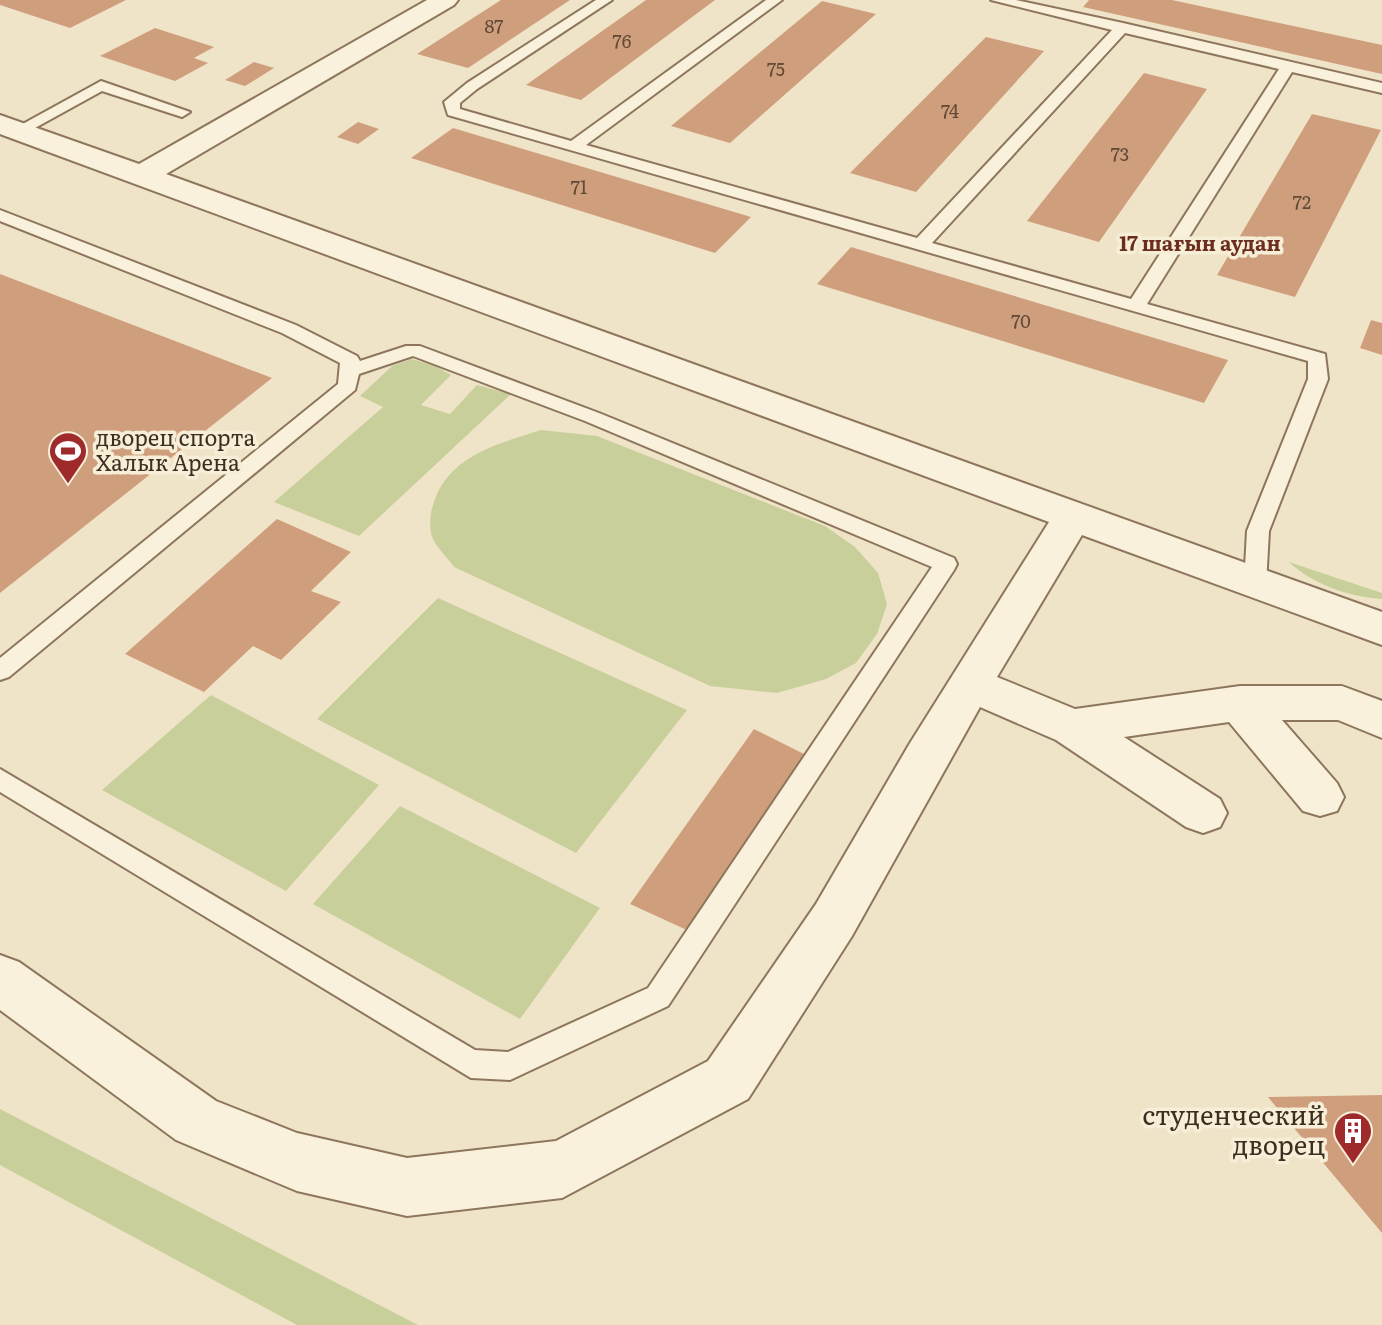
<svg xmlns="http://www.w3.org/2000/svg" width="1382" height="1325" viewBox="0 0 1382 1325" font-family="Literata,serif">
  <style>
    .green { fill: #c9cf9b }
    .building { fill: #cf9f7d }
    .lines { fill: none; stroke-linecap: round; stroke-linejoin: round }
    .service-casing { stroke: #8d765c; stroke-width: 4 }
    .minor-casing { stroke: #8d765c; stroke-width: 4 }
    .service { fill: #faf1dc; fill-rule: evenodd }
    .minor { fill: #faf1dc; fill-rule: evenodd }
    .labels { text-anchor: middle; stroke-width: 7; stroke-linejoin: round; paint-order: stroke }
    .number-label { font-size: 18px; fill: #624a37 }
    .far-neighbourhood-label { font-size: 20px; font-weight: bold; fill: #6b2e1e; stroke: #f7eed8 }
    .poi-label { font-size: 22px; fill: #3d2e20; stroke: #f7eed8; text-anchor: start }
    .near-poi-label { font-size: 26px; fill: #3d2e20; stroke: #f7eed8; text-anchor: end }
  </style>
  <rect width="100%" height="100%" fill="#f0e4c8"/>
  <path class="green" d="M412,359L435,366L451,375L421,405L450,414L477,385L511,394L359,536L274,502L383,407L360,396L392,366Z
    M541,430L597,436L825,526L855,547L878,573L887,604L877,634L856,663L826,679L777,693L710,686L454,567C448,558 436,547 432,537C429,527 430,514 433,505C447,456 497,444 541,430Z
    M1289,562L1382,593V599C1349,597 1312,584 1289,562Z
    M438,598L687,710L576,853L317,719Z
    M211,695L379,785L286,891L102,790Z
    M400,806L600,908L520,1019L313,904Z
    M0,1109L418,1325H297L0,1165Z"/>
  <path class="building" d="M0,0H126L70,28L0,5Z
    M501,0H570L468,68L417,54Z
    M646,0H715L581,100L526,85Z
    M1089,0H1172L1382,45V74L1083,7Z
    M822,1L876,14L730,143L671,126Z
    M155,28L214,47L194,58L208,63L175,81L100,56Z
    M986,37L1044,51L916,192L850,173Z
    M254,62L274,68L245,86L225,80Z
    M1144,73L1207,89L1099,242L1027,221Z
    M1312,114L1381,130L1295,297L1217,275Z
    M358,122L379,129L358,144L337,137Z
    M453,128L751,217L715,253L411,158Z
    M851,247L1228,360L1204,403L817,284Z
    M0,274L272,378L0,593Z
    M1371,320L1382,323V355L1360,348Z
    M277,519L351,552L311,591L341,602L281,660L253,646L204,692L125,654Z
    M754,729L806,755L689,931L630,904Z
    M1382,1095V1233L1268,1097Z"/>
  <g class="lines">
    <g class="service-casing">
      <path id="service" d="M596,0H612L477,89L460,103V109L571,141L766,0H782L586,145L917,238L1112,30L991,0H1016L1123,23L1382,83V93L1292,72L1147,304L1325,354L1328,379L1269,531L1266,585L1263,591H1247L1244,585L1247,531L1308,379V361L448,115L444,102L467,83ZM1125,33L1279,69L1131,299L932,243Z
        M101,81L190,112L182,117L102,91L24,134H12L10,131Z
        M0,210L296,325L357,356L360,361L406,346H420L599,413L954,558L957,564L954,570L668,1006L510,1080L471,1078L0,792V769L475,1050L508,1052L648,988L932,567L585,421L413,356L359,374L355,390L9,677L0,680V658L338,384L340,363L282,333L0,221Z"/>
    </g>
    <g class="minor-casing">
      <path id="minor" d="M427,0H458L454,5L166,174L1382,612V645L1082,535L997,677L1075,709L1240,686H1342L1382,701V738L1338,720H1282L1337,783L1344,797L1337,811L1320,816L1303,811L1229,722L1124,737L1220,799L1227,813L1220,827L1203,833L1186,827L1056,740L980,707L852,936L748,1099L562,1198L407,1216L297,1191L176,1140L0,1010V955L19,962L216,1101L297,1133L407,1158L556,1141L708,1061L816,904L910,743L1049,522L0,134V115L139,164Z"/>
    </g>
    <use href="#service" class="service"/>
    <use href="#minor" class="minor"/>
  </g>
  <defs>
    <g id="stadium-pin" transform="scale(2)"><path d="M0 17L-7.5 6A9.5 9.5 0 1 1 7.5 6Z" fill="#9e2a2b" stroke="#f7eed8"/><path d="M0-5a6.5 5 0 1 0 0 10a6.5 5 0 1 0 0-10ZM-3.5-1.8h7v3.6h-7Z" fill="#fff"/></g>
    <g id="building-pin" transform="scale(2)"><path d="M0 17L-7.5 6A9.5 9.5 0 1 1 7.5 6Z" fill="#9e2a2b" stroke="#f7eed8"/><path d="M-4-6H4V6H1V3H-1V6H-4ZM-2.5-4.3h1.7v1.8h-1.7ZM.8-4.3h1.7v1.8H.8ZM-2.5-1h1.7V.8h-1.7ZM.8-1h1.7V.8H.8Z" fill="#fff"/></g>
  </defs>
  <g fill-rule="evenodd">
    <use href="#stadium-pin" x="68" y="451"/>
    <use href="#building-pin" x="1353" y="1131"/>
  </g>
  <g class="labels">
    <g class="number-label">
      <text x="494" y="33">87</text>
      <text x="622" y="48">76</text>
      <text x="776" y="76">75</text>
      <text x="950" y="118">74</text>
      <text x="1120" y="161">73</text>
      <text x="579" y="194">71</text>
      <text x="1302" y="209">72</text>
      <text x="1021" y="328">70</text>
    </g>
    <g class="far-neighbourhood-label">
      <text x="1200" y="251">17 шағын аудан</text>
    </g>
    <g class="poi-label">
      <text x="96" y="446">дворец спорта<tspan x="96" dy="25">Халык Арена</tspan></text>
    </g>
    <g class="near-poi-label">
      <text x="1325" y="1125">студенческий<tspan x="1325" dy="30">дворец</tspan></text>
    </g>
  </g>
</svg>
